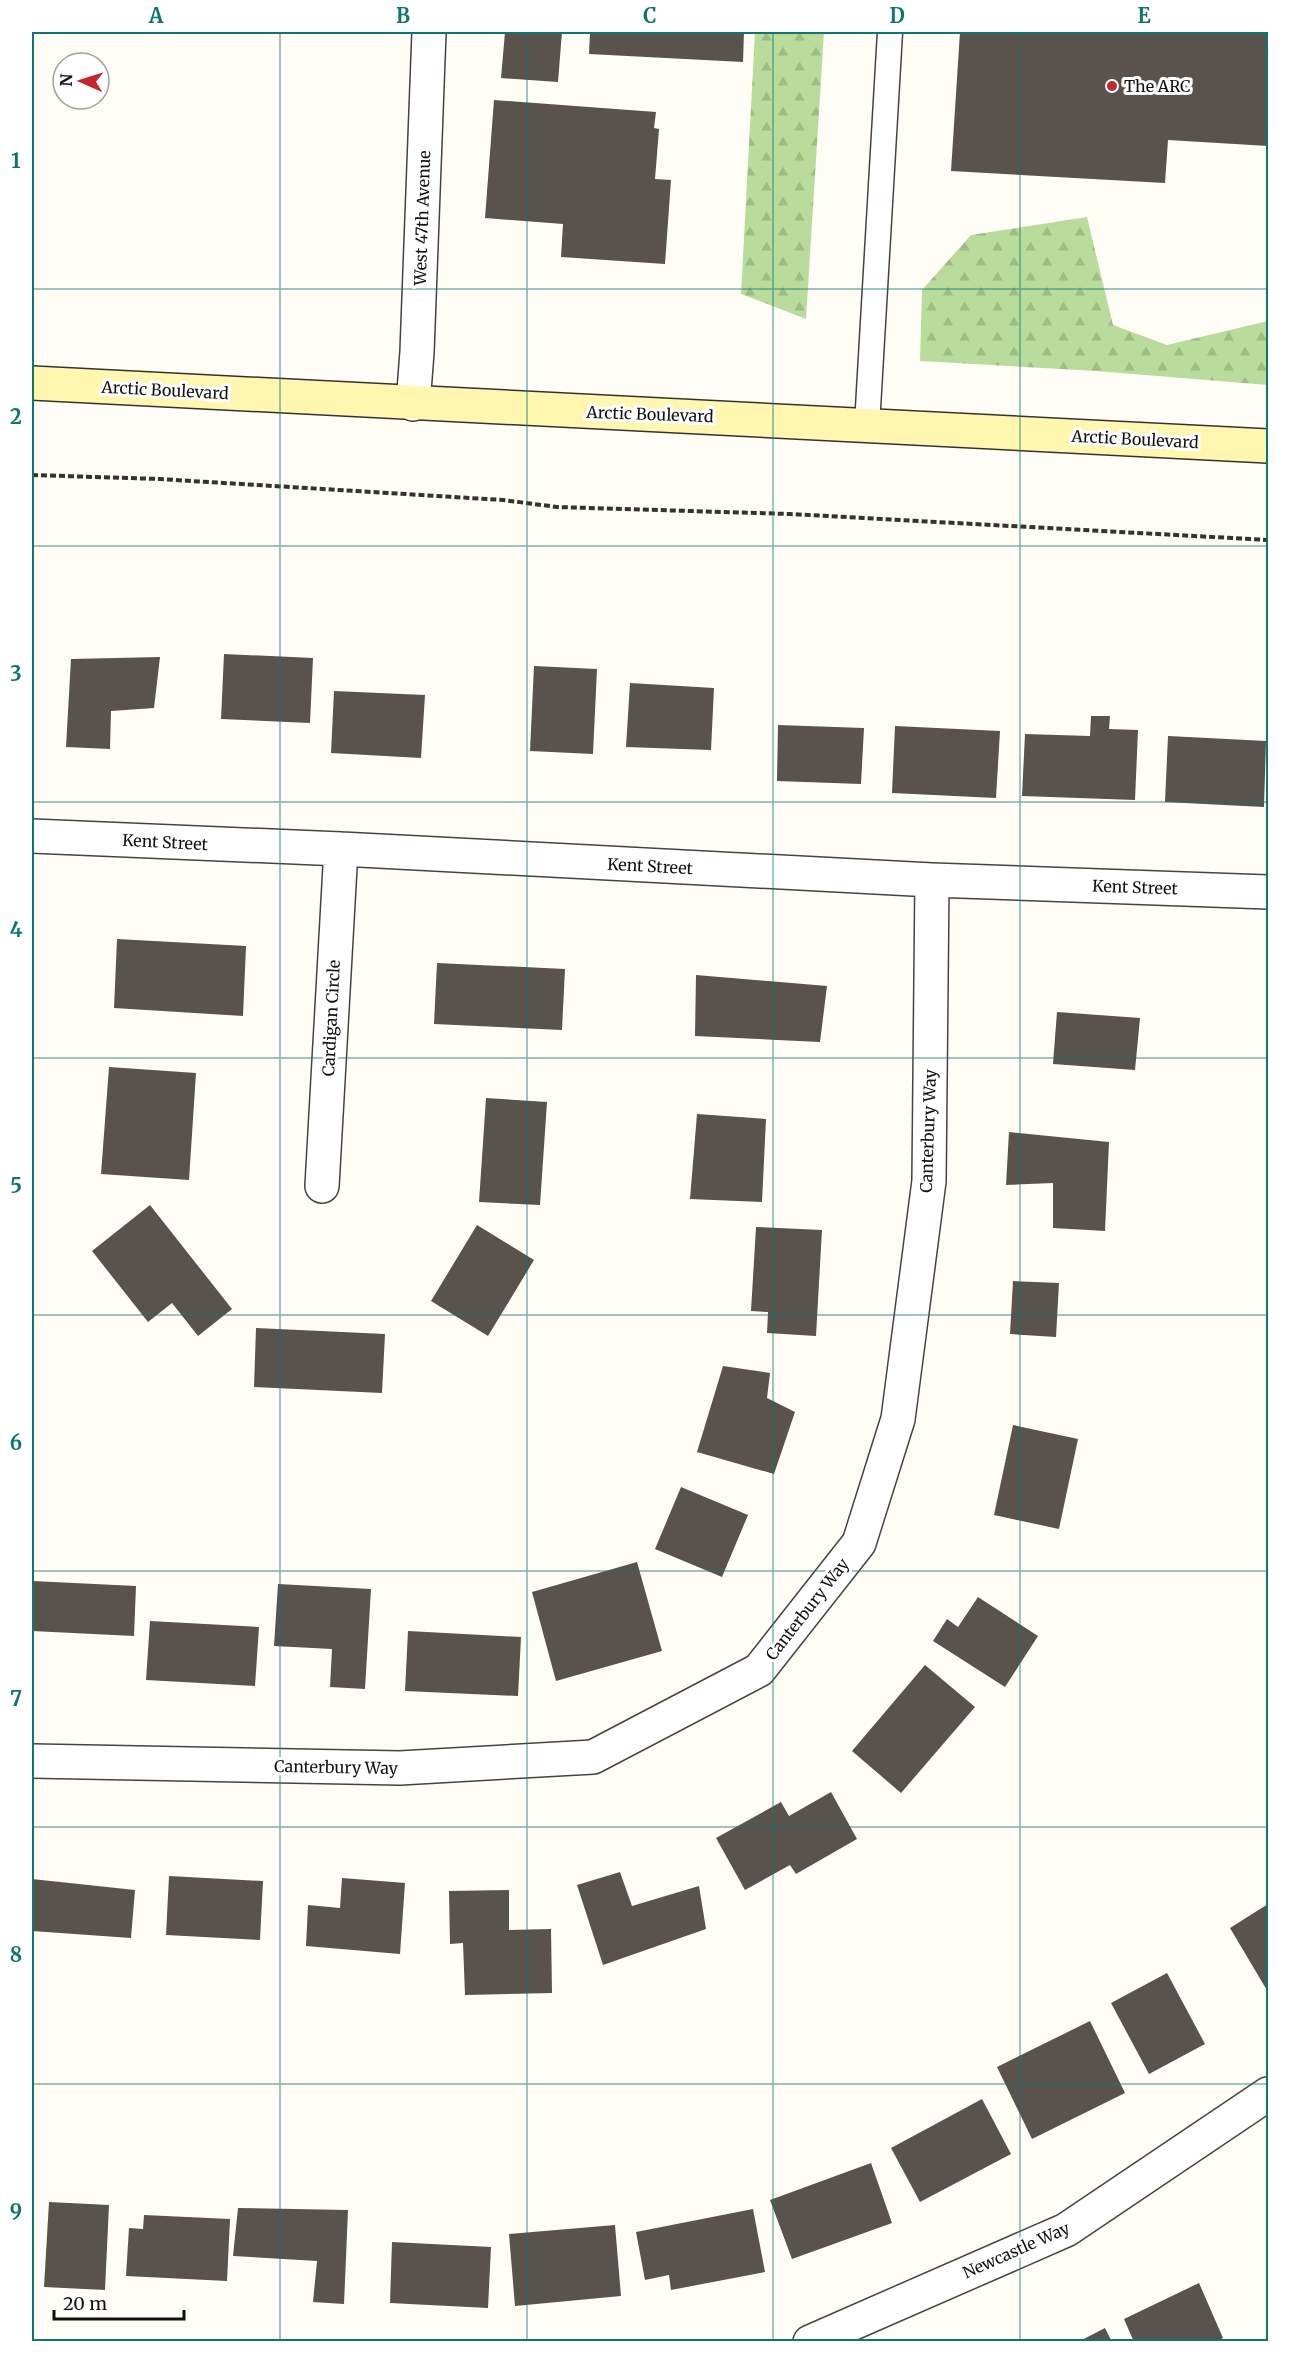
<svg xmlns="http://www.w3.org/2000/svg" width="1300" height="2373" viewBox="0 0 1300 2373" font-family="Merriweather,serif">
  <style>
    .forest { fill: url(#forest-firs) }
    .building { fill: #5a524d }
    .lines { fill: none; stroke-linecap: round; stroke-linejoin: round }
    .lane-casing { stroke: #444; stroke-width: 27 }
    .street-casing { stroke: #444; stroke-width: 36 }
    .secondary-casing { stroke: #333; stroke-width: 36 }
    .path { stroke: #333; stroke-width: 4; stroke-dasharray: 6 3; stroke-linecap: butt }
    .lane { stroke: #fff; stroke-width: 24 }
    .street { stroke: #fff; stroke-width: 33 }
    .secondary { stroke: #fff6b0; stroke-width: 33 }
    .grid { fill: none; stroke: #0f766e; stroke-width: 1.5; stroke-opacity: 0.55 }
    .poi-dot { fill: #c4262e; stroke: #fff; stroke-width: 2 }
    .labels { text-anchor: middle; stroke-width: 6; stroke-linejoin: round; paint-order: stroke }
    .poi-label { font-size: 16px; fill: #111; stroke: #fff; text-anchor: start }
    .street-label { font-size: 16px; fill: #111; stroke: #fff }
    .neatline { fill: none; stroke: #0f766e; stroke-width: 2 }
    .grid-label { font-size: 20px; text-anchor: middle; font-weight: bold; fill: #0f766e }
  </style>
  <defs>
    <pattern id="forest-firs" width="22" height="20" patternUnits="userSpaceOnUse" patternTransform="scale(1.5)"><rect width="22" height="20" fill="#b9dc9c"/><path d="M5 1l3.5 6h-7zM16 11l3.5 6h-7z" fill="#9ebc85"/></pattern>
  </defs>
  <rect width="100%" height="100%" fill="#fffdf5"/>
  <path class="forest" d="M755,32H824L806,319L741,294Z
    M1087,217L1113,325L1167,345L1268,321V385L1096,371L920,361L922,290L971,235Z"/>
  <path class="building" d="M505,32H562L558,82L501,78Z
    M590,32H744L743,62L589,54Z
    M960,32H1268V146L1168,140L1165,183L951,171Z
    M494,100L656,112L654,128L659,129L655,179L671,180L665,264L561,257L563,224L485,218Z
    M224,654L313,658L310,723L221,719Z
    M160,657L154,708L111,711L110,749L66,747L71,659Z
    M534,666L597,669L593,754L530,751Z
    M630,683L714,688L711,750L626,747Z
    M334,691L425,695L421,758L331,753Z
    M1091,716H1110L1109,729L1138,730L1135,800L1022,796L1025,734L1090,736Z
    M778,725L864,728L861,784L777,781Z
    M895,726L1000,731L996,798L892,793Z
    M1168,736L1266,741L1264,807L1165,802Z
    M117,939L246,946L243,1016L114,1008Z
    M437,963L565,969L562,1030L434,1024Z
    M696,975L827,986L820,1042L695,1036Z
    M1057,1012L1140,1018L1135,1070L1053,1064Z
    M109,1067L196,1073L189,1180L101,1174Z
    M486,1098L547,1102L540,1205L479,1202Z
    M697,1114L766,1119L762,1202L690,1199Z
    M1009,1132L1109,1142L1105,1231L1053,1228V1183L1006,1185Z
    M150,1205L232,1309L198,1336L172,1303L148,1322L92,1251Z
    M477,1225L534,1260L488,1336L431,1301Z
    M756,1227L822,1230L816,1336L767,1333L768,1312L751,1311Z
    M1013,1281L1059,1283L1056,1337L1010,1334Z
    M256,1328L385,1334L382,1393L254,1387Z
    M723,1366L770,1373L767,1398L795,1412L774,1474L697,1452Z
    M1013,1425L1078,1439L1059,1529L994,1515Z
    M681,1487L748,1515L722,1577L655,1549Z
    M637,1562L662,1651L556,1681L532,1592Z
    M32,1581L136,1586L134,1636L32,1631Z
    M278,1584L371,1589L365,1689L330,1687L332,1649L274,1646Z
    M978,1597L1038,1636L1005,1687L933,1641L947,1619L958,1627Z
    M150,1621L259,1627L255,1686L146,1680Z
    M408,1631L521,1637L518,1696L405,1691Z
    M925,1665L975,1707L901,1793L852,1751Z
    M831,1792L857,1839L796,1874L790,1865L745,1890L716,1838L781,1802L789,1816Z
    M620,1872L632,1906L699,1886L706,1929L603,1965L577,1885Z
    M169,1876L263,1881L260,1940L166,1935Z
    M342,1878L405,1883L400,1954L306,1946L308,1905L340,1908Z
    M32,1879L135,1890L131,1938L32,1931Z
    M509,1890V1930L551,1929L552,1993L465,1995L463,1943L450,1944L449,1891Z
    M1268,1904V1992L1230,1928Z
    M1167,1973L1205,2044L1149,2074L1111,2003Z
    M1090,2021L1125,2093L1032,2139L997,2067Z
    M982,2099L1011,2154L920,2202L891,2148Z
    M871,2163L892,2223L792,2259L770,2200Z
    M49,2202L109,2205L105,2290L44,2287Z
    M238,2208L348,2210L344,2304L313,2302L317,2261L233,2256Z
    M753,2209L765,2272L671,2290L669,2275L645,2280L636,2232Z
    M144,2215L230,2219L227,2281L126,2276L129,2228L143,2229Z
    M615,2225L621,2296L515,2306L509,2234Z
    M392,2242L491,2247L488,2308L390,2303Z
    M1199,2283L1223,2338L1215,2342H1134L1124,2319Z
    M1105,2328L1112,2342H1078Z"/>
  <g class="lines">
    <g class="lane-casing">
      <path id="lane" d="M867,425L890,32"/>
    </g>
    <g class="street-casing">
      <path id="street" d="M413,404L417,352L429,32
        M32,836L341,849L932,880L1268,892
        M322,1186L341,849
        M32,1761L400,1768L593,1757L759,1670L859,1543L898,1419L929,1181L932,880
        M810,2342L1066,2230L1268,2094"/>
    </g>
    <g class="secondary-casing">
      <path id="secondary" d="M32,383L1268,446"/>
    </g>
    <path class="path" d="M32,475L159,479L503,500L557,507L790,514L1268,540"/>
    <use href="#lane" class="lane"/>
    <use href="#street" class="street"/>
    <use href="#secondary" class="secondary"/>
  </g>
  <path class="grid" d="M280,32V2342M527,32V2342M773,32V2342M1020,32V2342M32,289H1268M32,546H1268M32,802H1268M32,1058H1268M32,1315H1268M32,1571H1268M32,1827H1268M32,2084H1268"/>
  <circle class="poi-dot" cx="1112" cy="86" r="6"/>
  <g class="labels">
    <g class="poi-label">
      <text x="1124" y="92">The ARC</text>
    </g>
    <g class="street-label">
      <text transform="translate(422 218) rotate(-88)" y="6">West 47th Avenue</text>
      <text transform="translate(165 390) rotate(3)" y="6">Arctic Boulevard</text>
      <text transform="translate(650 414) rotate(2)" y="6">Arctic Boulevard</text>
      <text transform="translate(1135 439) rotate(3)" y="6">Arctic Boulevard</text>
      <text transform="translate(165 842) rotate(3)" y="6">Kent Street</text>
      <text transform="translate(650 866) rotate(3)" y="6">Kent Street</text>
      <text transform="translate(1135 887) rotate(2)" y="6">Kent Street</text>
      <text transform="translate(331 1018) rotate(-87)" y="6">Cardigan Circle</text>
      <text transform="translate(928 1131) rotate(-88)" y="6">Canterbury Way</text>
      <text transform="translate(807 1609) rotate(-52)" y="6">Canterbury Way</text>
      <text transform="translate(336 1767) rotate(1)" y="6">Canterbury Way</text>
      <text transform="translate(1016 2250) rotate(-24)" y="6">Newcastle Way</text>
    </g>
  </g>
  <rect width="1300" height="2373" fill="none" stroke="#ffffff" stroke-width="66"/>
  <g transform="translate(81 81) rotate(273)"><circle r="28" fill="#ffffff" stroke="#a0a0a0" stroke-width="1.5"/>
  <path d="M0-4.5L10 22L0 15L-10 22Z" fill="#c4262e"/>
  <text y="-9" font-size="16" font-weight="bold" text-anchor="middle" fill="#111111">N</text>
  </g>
  <path d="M54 2310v9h130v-9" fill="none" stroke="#111111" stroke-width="3"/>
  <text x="63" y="2310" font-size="18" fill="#111111" stroke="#ffffff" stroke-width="4.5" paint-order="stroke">20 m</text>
  <rect x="33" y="33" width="1234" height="2307" class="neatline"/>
  <g class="grid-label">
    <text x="156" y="23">A</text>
    <text x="403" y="23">B</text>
    <text x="650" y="23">C</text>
    <text x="897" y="23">D</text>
    <text x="1144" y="23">E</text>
    <text x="16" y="168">1</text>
    <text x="16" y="424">2</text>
    <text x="16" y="681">3</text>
    <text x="16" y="937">4</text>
    <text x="16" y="1193">5</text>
    <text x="16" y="1450">6</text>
    <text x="16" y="1706">7</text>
    <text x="16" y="1962">8</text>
    <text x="16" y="2219">9</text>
  </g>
</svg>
